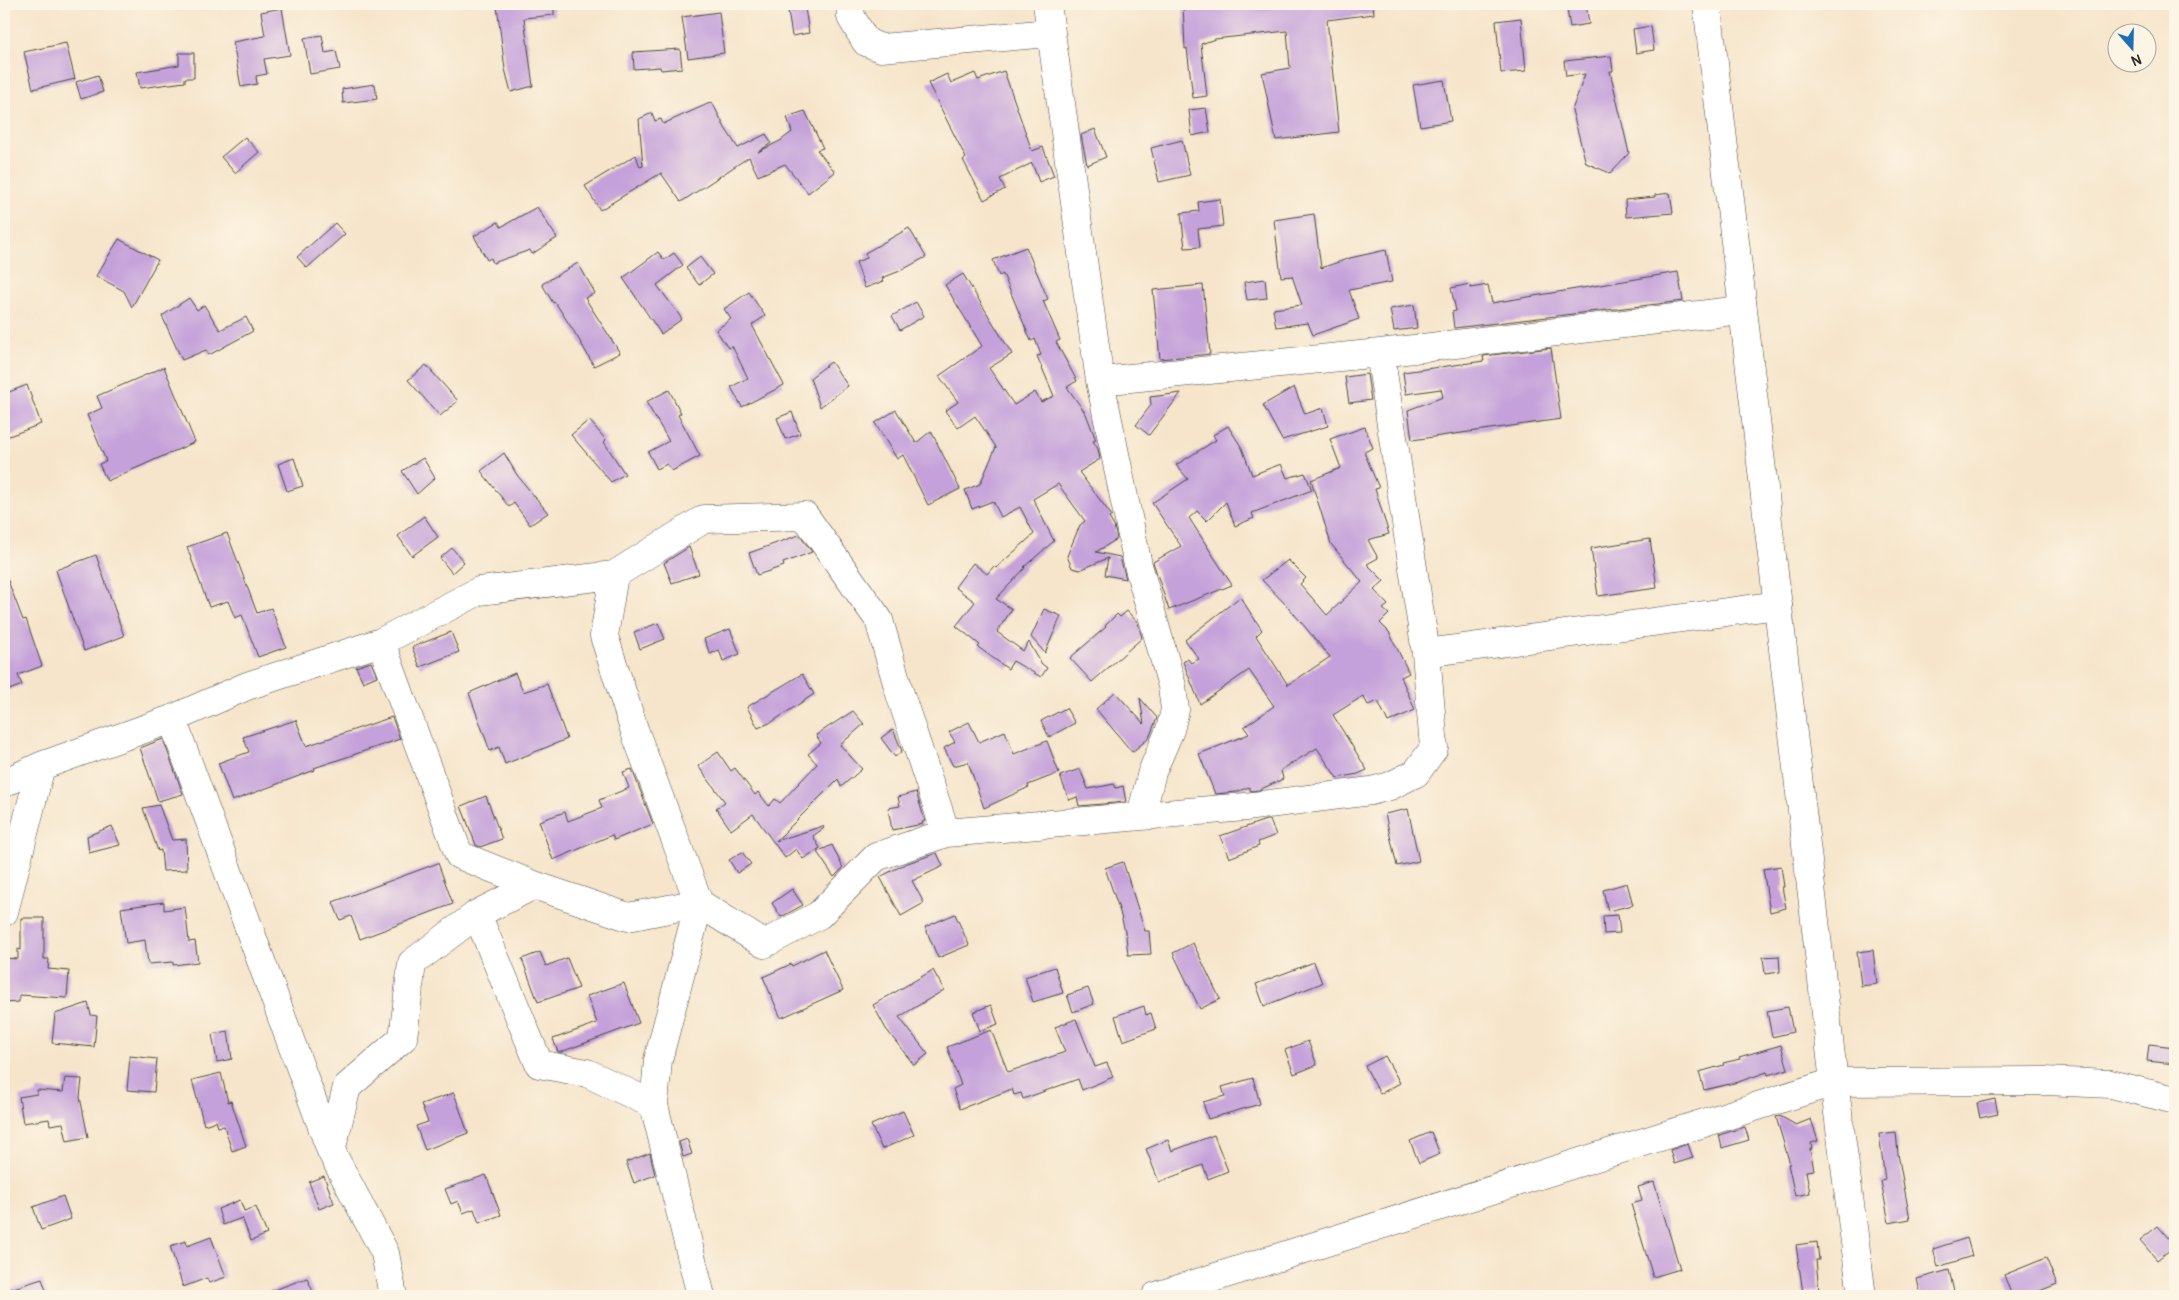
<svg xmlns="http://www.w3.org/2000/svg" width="2179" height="1300" viewBox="0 0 2179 1300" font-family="Pangolin,sans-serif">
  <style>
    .building { fill: #c4a1da }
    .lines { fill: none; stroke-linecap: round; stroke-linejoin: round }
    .minor-casing { stroke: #494743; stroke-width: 29 }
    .major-casing { stroke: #494743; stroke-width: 29 }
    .minor { stroke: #fff; stroke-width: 28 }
    .major { stroke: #fff; stroke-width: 28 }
  </style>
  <rect width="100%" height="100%" fill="#fcf5e5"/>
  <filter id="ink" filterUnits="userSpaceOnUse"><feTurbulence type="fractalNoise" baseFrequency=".02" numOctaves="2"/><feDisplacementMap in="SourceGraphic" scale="10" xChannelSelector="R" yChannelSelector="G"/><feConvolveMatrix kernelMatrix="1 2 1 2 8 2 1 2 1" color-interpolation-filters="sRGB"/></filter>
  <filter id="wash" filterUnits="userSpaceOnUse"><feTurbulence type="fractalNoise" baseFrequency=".0096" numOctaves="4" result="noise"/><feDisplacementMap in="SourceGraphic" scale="20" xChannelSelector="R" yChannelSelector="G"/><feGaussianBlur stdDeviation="1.12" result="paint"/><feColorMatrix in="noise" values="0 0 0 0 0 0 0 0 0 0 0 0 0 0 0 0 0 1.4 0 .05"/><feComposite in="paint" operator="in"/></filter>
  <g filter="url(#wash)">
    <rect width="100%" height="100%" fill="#f6e5cb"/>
    <g id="blocks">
      <path class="building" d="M501,4H554V15L524,18L533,86L511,92L505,69L497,6H501Z
        M1183,4H1373L1374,14L1327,20L1339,132L1276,140L1262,73L1290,68L1287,31L1215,39L1201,44L1207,96L1193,98L1187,48L1185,49Z
        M1566,4H1586L1589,24L1570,27Z
        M282,8L290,55L264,59L267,74L256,76L257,84L241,87L233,42L265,36L261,12Z
        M805,8L809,33L792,36L788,11Z
        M719,12L724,53L688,58L682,17Z
        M1521,18L1526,71L1501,73L1496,21Z
        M1651,26L1654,50L1636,53L1633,29Z
        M322,35L325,53L336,51L340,69L310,74L304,38Z
        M66,43L75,79L33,89L24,52Z
        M680,49L682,68L661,70L660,67L634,69L633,52Z
        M179,53H194V78H185V82L140,88L137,72L179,65Z
        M1611,56L1613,71H1610L1629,153L1610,173L1586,163L1572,110L1585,74L1566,76L1564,61Z
        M1004,71L1032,151L1043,147L1054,176L1039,182L1032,163L1000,179L1005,189L984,200L963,160L966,158L928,83L947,74L951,83L975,73L978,80Z
        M98,75L103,92L81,99L76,82Z
        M1444,80L1451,121L1420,126L1413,85Z
        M375,84L377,99L343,103L342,89Z
        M712,102L725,128L738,148L766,134L771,143L758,152L780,141L792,132L787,117L805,111L823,148L817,150L835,172L808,193L785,164L758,176L749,157L681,202L661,173L600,210L585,186L636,155L640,167L643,166L639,119L652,113L655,121L661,119L663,124Z
        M1206,108L1210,132L1192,136L1189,110Z
        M1095,129L1106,157L1087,165L1081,135Z
        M245,137L259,152L235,173L221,157Z
        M1182,140L1190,175L1159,182L1151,148Z
        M1670,193L1673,213L1626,217L1625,200L1655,197V195Z
        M1220,199L1223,226L1198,229L1200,247L1185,248L1181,213L1199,211L1198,202Z
        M537,207L557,238L532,254L530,250L493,263L491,258L487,260L474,236L498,222L501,227Z
        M1314,214L1321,268L1350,258L1386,250L1392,282L1349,290L1359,319L1313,335L1308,323L1276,327L1273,309L1302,305L1292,276L1281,277L1274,220Z
        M335,223L345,234L307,268L297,257Z
        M909,228L926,257L900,271L882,278L884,281L865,288L856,262L867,258L865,253Z
        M119,239L158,260L132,307L124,291L96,276Z
        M1026,247L1048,299L1043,301L1060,340L1056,342L1077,381L1067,387L1086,414L1096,440L1093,441L1098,449L1100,459L1079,472L1112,516L1109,518L1114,526L1117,539L1096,552L1120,557L1126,579L1105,575L1108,558L1080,570L1072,568L1067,556L1080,525L1085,521L1058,484L1033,499L1054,541L1024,567L1025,568L996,599L1012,609L997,632L1023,651L1029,642L1041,663L1047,668L1041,677L1013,661L1008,669L978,647L980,645L956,626L975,602L955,587L973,563L987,574L994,566L996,568L1034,534L1020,507L1001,517L993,501L972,509L965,490L980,484L996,447L975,416L958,428L945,411L958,402L939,376L982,346L945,285L963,274L1012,354L989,368L1014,405L1035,392L1041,402L1054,396L1037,356L1041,355L1035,339L1031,341L1003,274L999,276L993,260Z
        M658,252L664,260L674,253L683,265L657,285L682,319L661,334L623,278Z
        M700,257L713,274L699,285L686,268Z
        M578,263L595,293L585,298L620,353L594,366L578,338L555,302L553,303L542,284Z
        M1678,272L1683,301L1454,328L1452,312L1456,311L1451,288L1470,284L1471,288L1488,285L1492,303Z
        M1265,279L1267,298L1247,300L1244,282Z
        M1203,285L1210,354L1160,359L1153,290Z
        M749,292L765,316L752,325L784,385L742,407L731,387L748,378L732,346L728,348L716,330L731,319L724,309Z
        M189,298L197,310L204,305L220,330L246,317L253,331L209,355L206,350L182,360L162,316Z
        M916,302L924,316L900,330L892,316Z
        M1414,305L1417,328L1394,331L1390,309Z
        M1551,348L1561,419L1412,440L1408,410L1443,397L1441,389L1406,394L1403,372L1484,361L1483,356Z
        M831,362L848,386L820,407L810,378Z
        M426,365L458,401L440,416L408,380Z
        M164,367L195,442L107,481L99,464L106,461L87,415L102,408L97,396Z
        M1367,374L1371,400L1349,403L1345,377Z
        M27,385L41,424L4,438V394Z
        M1294,387L1305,414L1323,408L1328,426L1282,440L1263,405Z
        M669,390L681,413L678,415L700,456L672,471L667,464L657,469L648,452L669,441L646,402Z
        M1181,393L1149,435L1136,425L1151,405L1150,397Z
        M896,410L916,443L931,431L960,489L928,505L903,455L897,459L875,423Z
        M792,412L800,434L785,439L777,418Z
        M589,420L606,440L604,442L625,474L611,482L571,435Z
        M1228,426L1242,448L1252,475L1281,464L1287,478L1305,473L1312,490L1252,513L1254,518L1235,526L1226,502L1207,521L1197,511L1189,518L1232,585L1169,610L1153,562L1181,546L1152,503L1188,479L1176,465L1216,440L1213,435Z
        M1365,427L1373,448L1364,452L1379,488L1375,489L1389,534L1368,540L1378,558L1367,564L1384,581L1374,590L1388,605L1383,609L1389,614L1380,623L1389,632L1409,673L1401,677L1415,710L1388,722L1378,701L1368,705L1363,696L1333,715L1367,770L1358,774L1337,778L1317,748L1281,770L1283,779L1259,790L1251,791L1249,787L1236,792L1215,794L1199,754L1249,734L1244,727L1274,706L1249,670L1200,704L1183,662L1188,659L1191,663L1199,659L1185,640L1240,597L1262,630L1256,636L1288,685L1330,657L1290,609L1262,580L1288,560L1306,578L1300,584L1327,615L1362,582L1331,544L1311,480L1341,468L1330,439Z
        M504,453L517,475L548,513L530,525L514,503L509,507L481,471Z
        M294,458L303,486L287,491L278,464Z
        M423,458L435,478L417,494L402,471Z
        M424,516L438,537L412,556L398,536Z
        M227,533L257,613L271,608L286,647L258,657L242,615L235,618L228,601L209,607L187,547Z
        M799,535L812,552L783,563L784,566L757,575L749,553Z
        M1650,539L1657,588L1598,596L1591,548Z
        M689,547L699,574L672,583L664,563Z
        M452,548L464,562L452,573L440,558Z
        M96,555L124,636L84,651L56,570Z
        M4,573H5L23,620L26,619L42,666L18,675L22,685L4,692Z
        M1044,609L1061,616L1045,653L1031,637Z
        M1127,611L1138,623L1142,638L1092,682L1070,658L1106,627L1105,626L1117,614L1120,617Z
        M658,623L665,639L640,649L634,632Z
        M730,629L740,654L723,661L719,650L710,654L704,639Z
        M451,632L459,652L420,667L412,647Z
        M371,662L377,676L363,682L356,667Z
        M515,673L523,692L547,684L567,739L505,764L499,747L490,751L469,693Z
        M802,674L814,694L772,722L758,728L747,707Z
        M1115,692L1144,724L1140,698L1157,718L1149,738L1132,752L1096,709Z
        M1066,708L1075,723L1049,737L1041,721Z
        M853,711L864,724L840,745L862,769L841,787L838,779L776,841L823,826L824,828L813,836L820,848L803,859L796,849L785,858L753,814L731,830L716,808L725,802L698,766L718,752L731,771L735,768L755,795L758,792L769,806L775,799L780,803L817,764L808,754L821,743L816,735Z
        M392,717L400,739L314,768L315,770L232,801L218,763L249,752L243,737L296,720L306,746Z
        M969,722L979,742L1005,731L1014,754L1047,741L1059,773L1028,785L1029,787L984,808L968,762L953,766L944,748L955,742L949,732Z
        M893,729L902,751L895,757L881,738Z
        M163,739L183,794L158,801L140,748Z
        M632,769L653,824L614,840L612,835L553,860L539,821L565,812L568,821L602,808L599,800L629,788L623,772Z
        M1080,769L1088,789L1114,784L1116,788L1123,786L1126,802L1079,806L1077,797L1069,800L1060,776Z
        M916,792L925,821L922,822L923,824L892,830L888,808L900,806L898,797Z
        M486,796L502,839L480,847L476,845L461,806Z
        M159,805L172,840L186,839L187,870L163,871L161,850L158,851L143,808Z
        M1408,809L1419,861L1397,866L1385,814Z
        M1266,820H1270L1276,835L1258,842L1259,846L1229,858L1220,836Z
        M112,826L120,845L89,853L87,836Z
        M832,845L843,868L834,877L817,852Z
        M742,852L751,864L737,873L729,860Z
        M937,853L943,866L912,881L924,903L901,916L880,877L905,864Z
        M1123,862L1145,931H1149L1151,954L1128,955L1126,936L1120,912L1105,868Z
        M438,863L453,904L360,939L351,916L340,920L333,902Z
        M1781,866L1784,887H1782L1786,908L1770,912L1763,869Z
        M1627,883L1633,905L1608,911L1603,890Z
        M792,889L803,905L781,917L772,903Z
        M164,902V910L185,907L189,942L195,941L198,962L173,965V962L148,964L145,940L126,943L121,908Z
        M955,914L969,945L938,958L925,927Z
        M1618,915L1620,933L1604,934L1603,916Z
        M21,918H44V959H49L48,969L69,971L67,998L19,995V1002L4,1003L5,958L18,959V949L21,950Z
        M1193,943L1220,999L1200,1009L1173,953Z
        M824,950L843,990L781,1018L763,977L791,964L792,966Z
        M1873,950L1877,984L1861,986L1857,952Z
        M540,952L546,966L567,958L579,988L538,1002L522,959Z
        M1779,956L1780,972L1765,974L1763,957Z
        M1314,962L1322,983L1264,1006L1256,984Z
        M1055,967L1063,993L1033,1002L1025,977Z
        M933,970L944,990L899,1017L928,1054L914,1065L886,1029L873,1005Z
        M624,983L639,1023L561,1052H558L553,1039L597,1023L587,996Z
        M1088,988L1094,1004L1073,1012L1067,995Z
        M88,1003L91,1015L97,1016L94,1047L52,1043L55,1014Z
        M991,1005L998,1024L980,1031L973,1012Z
        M1144,1006L1146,1015L1151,1013L1156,1029L1123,1041L1115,1016Z
        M1788,1007L1793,1032L1772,1037L1767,1011Z
        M1076,1019L1095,1067L1107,1063L1113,1077L1082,1090L1078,1079L1023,1099L1021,1093L1014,1095L1012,1089L960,1109L953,1089L961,1085L947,1047L991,1030L1008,1072L1065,1052L1055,1027Z
        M228,1031L232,1059L217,1062L212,1034Z
        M1308,1041L1317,1065L1294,1074L1285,1050Z
        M2149,1044L2175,1047V1064L2147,1061Z
        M1781,1045L1788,1069L1768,1075L1767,1072L1738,1082L1704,1090L1699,1072L1724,1065L1723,1063L1740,1059L1739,1057Z
        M130,1056L157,1059L154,1092L127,1090Z
        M1385,1056L1400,1083L1380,1094L1365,1066Z
        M221,1073L228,1102L231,1101L246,1146L232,1151L224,1126L218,1127L216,1121L204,1125L192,1080Z
        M65,1078L82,1079L80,1097L88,1137L67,1141L63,1123L50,1125L49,1119L23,1123L19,1097L37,1094V1090L63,1092Z
        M1253,1078L1260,1104L1208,1119L1203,1102L1225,1096L1222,1087Z
        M454,1093L468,1133L425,1150L416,1126L428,1122L421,1104Z
        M1995,1099L1998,1114L1980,1118L1977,1103Z
        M903,1111L914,1135L882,1149L871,1125Z
        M1780,1116L1796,1125L1811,1119L1818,1141L1811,1143L1812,1149H1810L1814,1170L1806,1171L1810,1193L1795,1196L1788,1164H1790L1776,1117Z
        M1745,1127L1749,1140L1722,1148L1719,1135Z
        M1431,1132L1440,1154L1419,1163L1410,1141Z
        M1896,1132L1898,1154L1910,1219L1889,1223L1881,1181L1885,1180L1879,1134Z
        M1214,1135L1228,1171L1208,1179L1203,1165L1159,1182L1146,1149L1168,1140L1172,1151Z
        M687,1139L692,1154L683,1157L679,1142Z
        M1688,1144L1693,1158L1674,1164L1670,1150Z
        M650,1153L655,1175L634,1183L626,1162Z
        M486,1175L501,1215L479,1223L474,1209L463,1213L458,1201L451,1204L445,1189Z
        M324,1176L334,1203L319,1209L309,1182Z
        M1654,1182L1680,1269L1653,1277L1631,1204L1642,1201L1638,1187Z
        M63,1196L71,1219L41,1230L33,1207Z
        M240,1200L244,1211L256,1207L267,1234L251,1241L242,1218L223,1225L218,1209Z
        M2158,1226L2175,1246L2157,1260L2140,1240Z
        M211,1237L226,1277L209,1283L207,1278L183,1287L170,1246L186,1241L187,1246Z
        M1967,1238L1972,1256L1938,1267L1933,1249Z
        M1817,1242L1819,1260H1816L1819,1291L1803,1293L1796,1245Z
        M2046,1258L2057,1284L2027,1296H2012L2004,1275Z
        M1949,1270L1955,1296H1921L1917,1279Z
        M307,1278L315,1296H263V1294Z
        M42,1279L48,1296H4V1291Z"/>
    </g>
  </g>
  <g filter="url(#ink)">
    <use href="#blocks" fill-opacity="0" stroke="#494743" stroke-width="1"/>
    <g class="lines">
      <g class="minor-casing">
        <path id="minor" d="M850,4L851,17L866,42L881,48L1050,33
          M1047,4L1100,381L1138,565L1172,686L1175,710L1170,730L1152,772L1141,815
          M1100,381L1380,353L1741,310
          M614,575L604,636L635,732L699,903L658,1060L654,1105L701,1296
          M381,642L459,855L534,885L628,917L699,903L764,944L819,915L876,857L946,833L1245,807L1371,791L1390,786L1416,773L1434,748L1426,653L1380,353
          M1426,653L1778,605
          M172,719L331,1151
          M4,783L41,766L172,719L247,686L381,642L479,591L614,575L704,519L805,516L879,620L900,694L946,833
          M4,912L41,766
          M477,914L539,1064L587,1073L654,1105
          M393,1296L385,1253L331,1151L347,1087L403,1038L412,963L477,914L534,885
          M1156,1296L1834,1082L2045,1081L2111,1084L2175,1100"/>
      </g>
      <g class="major-casing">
        <path id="major" d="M1707,4L1834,1082L1862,1296"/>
      </g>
      <use href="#minor" class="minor"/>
      <use href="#major" class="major"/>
    </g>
  </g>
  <rect width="2179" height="1300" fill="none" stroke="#fcf5e5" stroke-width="20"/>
  <g transform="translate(2132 48) rotate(160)"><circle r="24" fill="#fcf5e5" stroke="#a8a49b"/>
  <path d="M0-4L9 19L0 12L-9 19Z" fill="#1f6fb2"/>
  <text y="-8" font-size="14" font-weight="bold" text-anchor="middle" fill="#2b2b2b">N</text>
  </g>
</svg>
